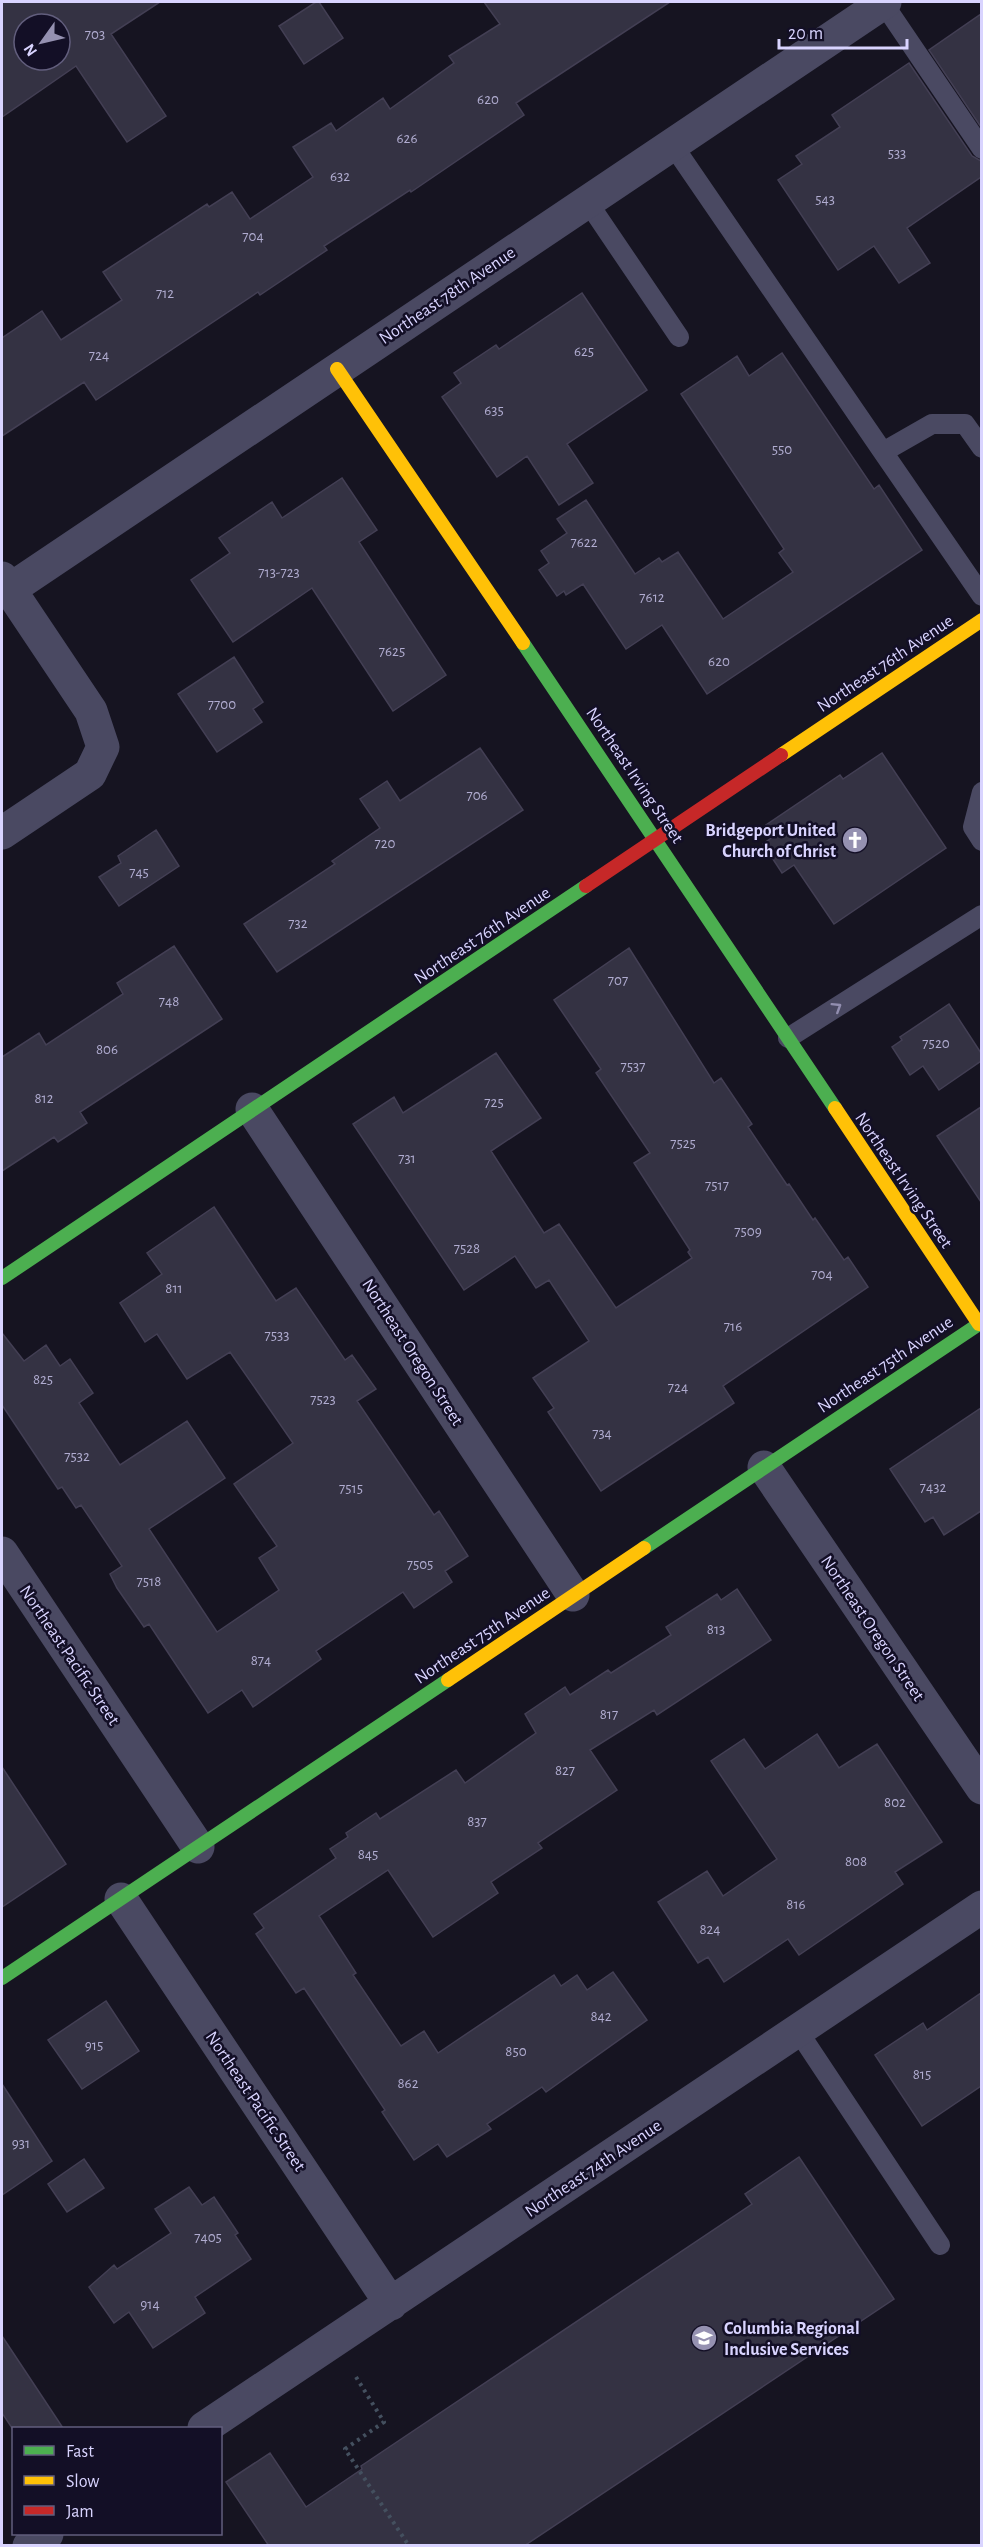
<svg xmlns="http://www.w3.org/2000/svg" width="983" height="2547" viewBox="0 0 983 2547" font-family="'Alegreya Sans',sans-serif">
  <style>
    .building { fill: #343243; stroke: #433f54; stroke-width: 1.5; fill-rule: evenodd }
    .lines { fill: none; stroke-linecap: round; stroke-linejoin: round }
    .path { stroke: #44505f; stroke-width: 4; stroke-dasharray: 3 4.5; stroke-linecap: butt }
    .lane { stroke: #4a4962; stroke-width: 20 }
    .street { stroke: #4a4962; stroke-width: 33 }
    .fast { stroke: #4caf50; stroke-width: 14 }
    .slow { stroke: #ffc107; stroke-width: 14 }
    .jam { stroke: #c62828; stroke-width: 14 }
    .oneway { stroke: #928eb0 }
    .labels { text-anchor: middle; stroke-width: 5; stroke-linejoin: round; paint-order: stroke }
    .number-label { font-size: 15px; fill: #b0acd0 }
    .street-label { font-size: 18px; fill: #d9d4ff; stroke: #130f26 }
    .poi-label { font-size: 18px; font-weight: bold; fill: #d9d4ff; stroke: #130f26; text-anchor: end }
  </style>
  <rect width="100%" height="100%" fill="#161421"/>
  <path class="building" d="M2,2H160L111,34L166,116L127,142L76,66L2,117ZM24,24H60V60H24Z
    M316,2H319L343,38L304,64L279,26Z
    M484,2H670L516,103L524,115L411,192L410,190L324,246L327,250L260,295L258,292L96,400L84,382L2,436V338L42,311L61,340L122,300L103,272L207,204L209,207L232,192L250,219L313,177L293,147L331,123L336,131L383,98L390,109L454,63L449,56L500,24Z
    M981,14V127L929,50Z
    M909,63L972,156L981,161V177L907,228L930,263L899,283L874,246L838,270L778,180L802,164L796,156L840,127L832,115Z
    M582,293L647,390L567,444L593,483L559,505L527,456L497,477L442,397L461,383L454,373L496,345L499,349Z
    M782,353L874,489L879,485L922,550L707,694L662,625L626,649L583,584L566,595L564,591L557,596L539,570L549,563L541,551L567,533L557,519L586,500L635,574L659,558L662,562L678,552L723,619L793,572L779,553L784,549L681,394L737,356L749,376Z
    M342,478L377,530L359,542L446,675L393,711L312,588L233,642L191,580L230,553L219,538L272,502L282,518Z
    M234,657L263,702L253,709L262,722L217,752L178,694Z
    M480,748L523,810L277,972L244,924L335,864L332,861L380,828L360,799L387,781L400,801Z
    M882,753L946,848L834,924L794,865L782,873L763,844L774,836L766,825L840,775L843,779Z
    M156,830L179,866L119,906L99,877L121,863L118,856Z
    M174,946L222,1019L80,1112L87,1123L58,1142L54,1137L2,1171V1057L39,1033L46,1045L123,994L117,983Z
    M629,948L714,1083L721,1078L752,1124L748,1127L787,1185L789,1184L813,1220L815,1218L844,1260L848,1257L868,1287L723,1386L734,1403L601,1491L548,1412L554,1408L533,1378L589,1341L549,1280L536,1288L515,1256L464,1290L353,1124L394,1097L403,1113L496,1053L541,1118L491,1151L544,1233L559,1224L616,1308L692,1258L688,1252L690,1250L634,1163L650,1153L596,1073L601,1069L554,1000Z
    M949,1004L981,1053V1061L939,1090L923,1066L910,1075L892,1047L902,1040L900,1037Z
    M981,1107V1202L937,1136Z
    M214,1207L276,1301L296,1288L345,1360L352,1355L376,1389L357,1401L434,1515L439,1511L468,1556L445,1571L452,1582L414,1608L403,1592L316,1651L321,1659L253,1707L242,1690L208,1713L149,1624L144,1627L117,1588L110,1574L122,1566L81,1505L76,1508L62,1487L58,1489L2,1405V1333L24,1361L46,1345L60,1366L70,1359L93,1393L79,1403L120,1465L187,1421L225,1478L149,1529L217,1632L279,1590L259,1558L277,1546L234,1484L293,1443L230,1352L187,1379L157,1334L145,1342L120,1303L162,1274L147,1253Z
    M981,1408V1511L944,1535L933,1517L925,1522L890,1469Z
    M737,1589L771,1640L657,1715L654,1710L590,1750L617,1790L538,1843L542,1848L491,1882L498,1893L433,1937L388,1870L319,1916L356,1973L353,1975L401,2046L424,2031L438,2053L554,1975L561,1986L577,1975L587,1990L613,1972L647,2020L546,2092L542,2087L487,2124L491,2129L447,2157L438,2144L414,2160L382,2112L385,2110L304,1988L296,1993L256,1934L264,1928L254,1914L336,1858L330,1849L348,1837L346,1833L376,1813L380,1819L456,1770L465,1783L536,1733L525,1714L565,1687L570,1695L608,1670L611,1673L671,1635L666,1627L717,1594L721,1600Z
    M817,1734L839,1768L877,1744L942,1842L895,1872L903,1884L799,1955L788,1939L724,1982L708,1957L698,1963L658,1902L707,1871L723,1896L777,1859L711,1761L744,1739L765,1769Z
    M2,1767L66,1864L2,1907Z
    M981,1993V2086L922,2126L875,2055L923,2023L927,2030Z
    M106,2001L139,2051L82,2089L48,2040Z
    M2,2084L52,2161L2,2195Z
    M799,2157L894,2299L524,2546H269L226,2482L270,2453L306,2507L362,2469L361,2466L752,2204L745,2194Z
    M84,2159L104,2188L67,2212L48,2184Z
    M189,2187L202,2205L214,2197L238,2233L235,2235L251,2259L195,2297L205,2313L153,2348L129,2312L114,2323L89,2287L114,2265L117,2269L171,2233L155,2209Z
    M2,2336L63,2428H12L2,2413Z"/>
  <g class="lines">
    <path class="path" d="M356,2377L384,2422L345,2449L409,2546"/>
    <path class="lane" d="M883,3L982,149
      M672,144L883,452
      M587,201L679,337
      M982,448L965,424H932L883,452L982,596
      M982,792L973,827L982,841
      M788,1038L982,915
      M798,2031L940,2245"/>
    <path class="street" d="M2,578L91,711L103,747L90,774L2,833
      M9,590L885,2
      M252,1109L573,1595
      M764,1467L982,1788
      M2,1553L198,1847
      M121,1899L391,2304
      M204,2428L982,1907
      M29,2546L47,2534"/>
    <path class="fast" d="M523,643L835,1108
      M2,1278L586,886
      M644,1548L982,1322
      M2,1978L448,1680"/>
    <path class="slow" d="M337,369L523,643
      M781,755L982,620
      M835,1108L979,1324
      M448,1680L644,1548"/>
    <path class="jam" d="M586,886L781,755"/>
  </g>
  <defs><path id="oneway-chevron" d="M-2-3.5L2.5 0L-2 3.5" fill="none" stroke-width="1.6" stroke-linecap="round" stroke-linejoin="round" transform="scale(1.5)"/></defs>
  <use class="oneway" href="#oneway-chevron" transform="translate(837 1007) rotate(-32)"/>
  <defs>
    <g id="church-disc" transform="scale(1.35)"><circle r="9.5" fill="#9591b1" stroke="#130f26"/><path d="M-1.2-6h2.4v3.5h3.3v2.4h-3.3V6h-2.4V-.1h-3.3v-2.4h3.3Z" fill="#fff"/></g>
    <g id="school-disc" transform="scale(1.35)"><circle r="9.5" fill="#9591b1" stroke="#130f26"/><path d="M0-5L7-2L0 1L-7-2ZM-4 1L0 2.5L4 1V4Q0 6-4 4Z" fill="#fff"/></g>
  </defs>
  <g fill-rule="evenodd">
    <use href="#church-disc" x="855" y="840"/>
    <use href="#school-disc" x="704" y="2338"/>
  </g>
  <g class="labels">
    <g class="number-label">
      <text x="95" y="39">703</text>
      <text x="488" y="104">620</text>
      <text x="407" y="143">626</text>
      <text x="897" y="158">533</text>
      <text x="340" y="181">632</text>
      <text x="825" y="204">543</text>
      <text x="253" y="241">704</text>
      <text x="165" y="298">712</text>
      <text x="584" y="356">625</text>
      <text x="99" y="360">724</text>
      <text x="494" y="415">635</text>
      <text x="782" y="454">550</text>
      <text x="584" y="547">7622</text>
      <text x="279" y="577">713-723</text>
      <text x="652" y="602">7612</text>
      <text x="392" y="656">7625</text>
      <text x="719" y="666">620</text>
      <text x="222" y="709">7700</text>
      <text x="477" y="800">706</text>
      <text x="385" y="848">720</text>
      <text x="139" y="877">745</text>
      <text x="298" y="928">732</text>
      <text x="618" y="985">707</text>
      <text x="169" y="1006">748</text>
      <text x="936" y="1048">7520</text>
      <text x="107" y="1054">806</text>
      <text x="633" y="1071">7537</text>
      <text x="44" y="1103">812</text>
      <text x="494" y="1107">725</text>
      <text x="683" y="1148">7525</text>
      <text x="407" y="1163">731</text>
      <text x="717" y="1190">7517</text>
      <text x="748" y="1236">7509</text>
      <text x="467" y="1253">7528</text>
      <text x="822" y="1279">704</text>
      <text x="174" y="1293">811</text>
      <text x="733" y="1331">716</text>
      <text x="277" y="1340">7533</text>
      <text x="43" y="1384">825</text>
      <text x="678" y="1392">724</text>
      <text x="323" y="1404">7523</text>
      <text x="602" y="1438">734</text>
      <text x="77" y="1461">7532</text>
      <text x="933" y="1492">7432</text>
      <text x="351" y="1493">7515</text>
      <text x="420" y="1569">7505</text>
      <text x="149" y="1586">7518</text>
      <text x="716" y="1634">813</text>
      <text x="261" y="1665">874</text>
      <text x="609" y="1719">817</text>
      <text x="565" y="1775">827</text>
      <text x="895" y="1807">802</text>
      <text x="477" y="1826">837</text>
      <text x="368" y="1859">845</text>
      <text x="856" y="1866">808</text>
      <text x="796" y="1909">816</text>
      <text x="710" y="1934">824</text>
      <text x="601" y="2021">842</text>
      <text x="94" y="2050">915</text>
      <text x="516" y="2056">850</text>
      <text x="922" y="2079">815</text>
      <text x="408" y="2088">862</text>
      <text x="21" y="2148">931</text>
      <text x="208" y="2242">7405</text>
      <text x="150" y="2309">914</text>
    </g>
    <g class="street-label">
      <text transform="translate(447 295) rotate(-34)" y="6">Northeast 78th Avenue</text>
      <text transform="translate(885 663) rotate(-34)" y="6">Northeast 76th Avenue</text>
      <text transform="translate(635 775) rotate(56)" y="6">Northeast Irving Street</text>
      <text transform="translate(482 935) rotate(-34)" y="6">Northeast 76th Avenue</text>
      <text transform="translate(904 1180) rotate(56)" y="6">Northeast Irving Street</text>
      <text transform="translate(413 1352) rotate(57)" y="6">Northeast Oregon Street</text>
      <text transform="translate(885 1364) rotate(-34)" y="6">Northeast 75th Avenue</text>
      <text transform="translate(873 1628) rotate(56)" y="6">Northeast Oregon Street</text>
      <text transform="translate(482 1635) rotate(-34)" y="6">Northeast 75th Avenue</text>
      <text transform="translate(70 1655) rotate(56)" y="6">Northeast Pacific Street</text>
      <text transform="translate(256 2101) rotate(56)" y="6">Northeast Pacific Street</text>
      <text transform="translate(593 2168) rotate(-34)" y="6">Northeast 74th Avenue</text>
    </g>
    <g class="poi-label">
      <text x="836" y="836">Bridgeport United<tspan x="836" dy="21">Church of Christ</tspan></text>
      <text x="724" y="2334" text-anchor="start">Columbia Regional<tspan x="724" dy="21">Inclusive Services</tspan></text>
    </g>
  </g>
  <rect width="983" height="2547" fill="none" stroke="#d9d4ff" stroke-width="6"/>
  <rect x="12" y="2427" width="210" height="108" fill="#130f26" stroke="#625e7d" stroke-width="1.5"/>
  <rect x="24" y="2446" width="30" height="9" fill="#4caf50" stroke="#625e7d" stroke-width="1.5"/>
  <text x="66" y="2457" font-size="18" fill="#d9d4ff">Fast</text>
  <rect x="24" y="2476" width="30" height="9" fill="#ffc107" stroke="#625e7d" stroke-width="1.5"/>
  <text x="66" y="2487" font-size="18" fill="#d9d4ff">Slow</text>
  <rect x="24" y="2506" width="30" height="9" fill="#c62828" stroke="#625e7d" stroke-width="1.5"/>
  <text x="66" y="2517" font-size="18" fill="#d9d4ff">Jam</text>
  <g transform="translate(42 42) rotate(236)"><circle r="28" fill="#130f26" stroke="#625e7d" stroke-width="1.5"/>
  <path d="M0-4.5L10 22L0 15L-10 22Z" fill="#9591b1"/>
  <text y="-9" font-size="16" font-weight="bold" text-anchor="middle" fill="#d9d4ff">N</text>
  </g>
  <path d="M779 39v9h128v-9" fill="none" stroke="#d9d4ff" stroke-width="3"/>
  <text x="788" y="39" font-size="18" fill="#d9d4ff" stroke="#130f26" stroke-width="4.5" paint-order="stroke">20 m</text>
</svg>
